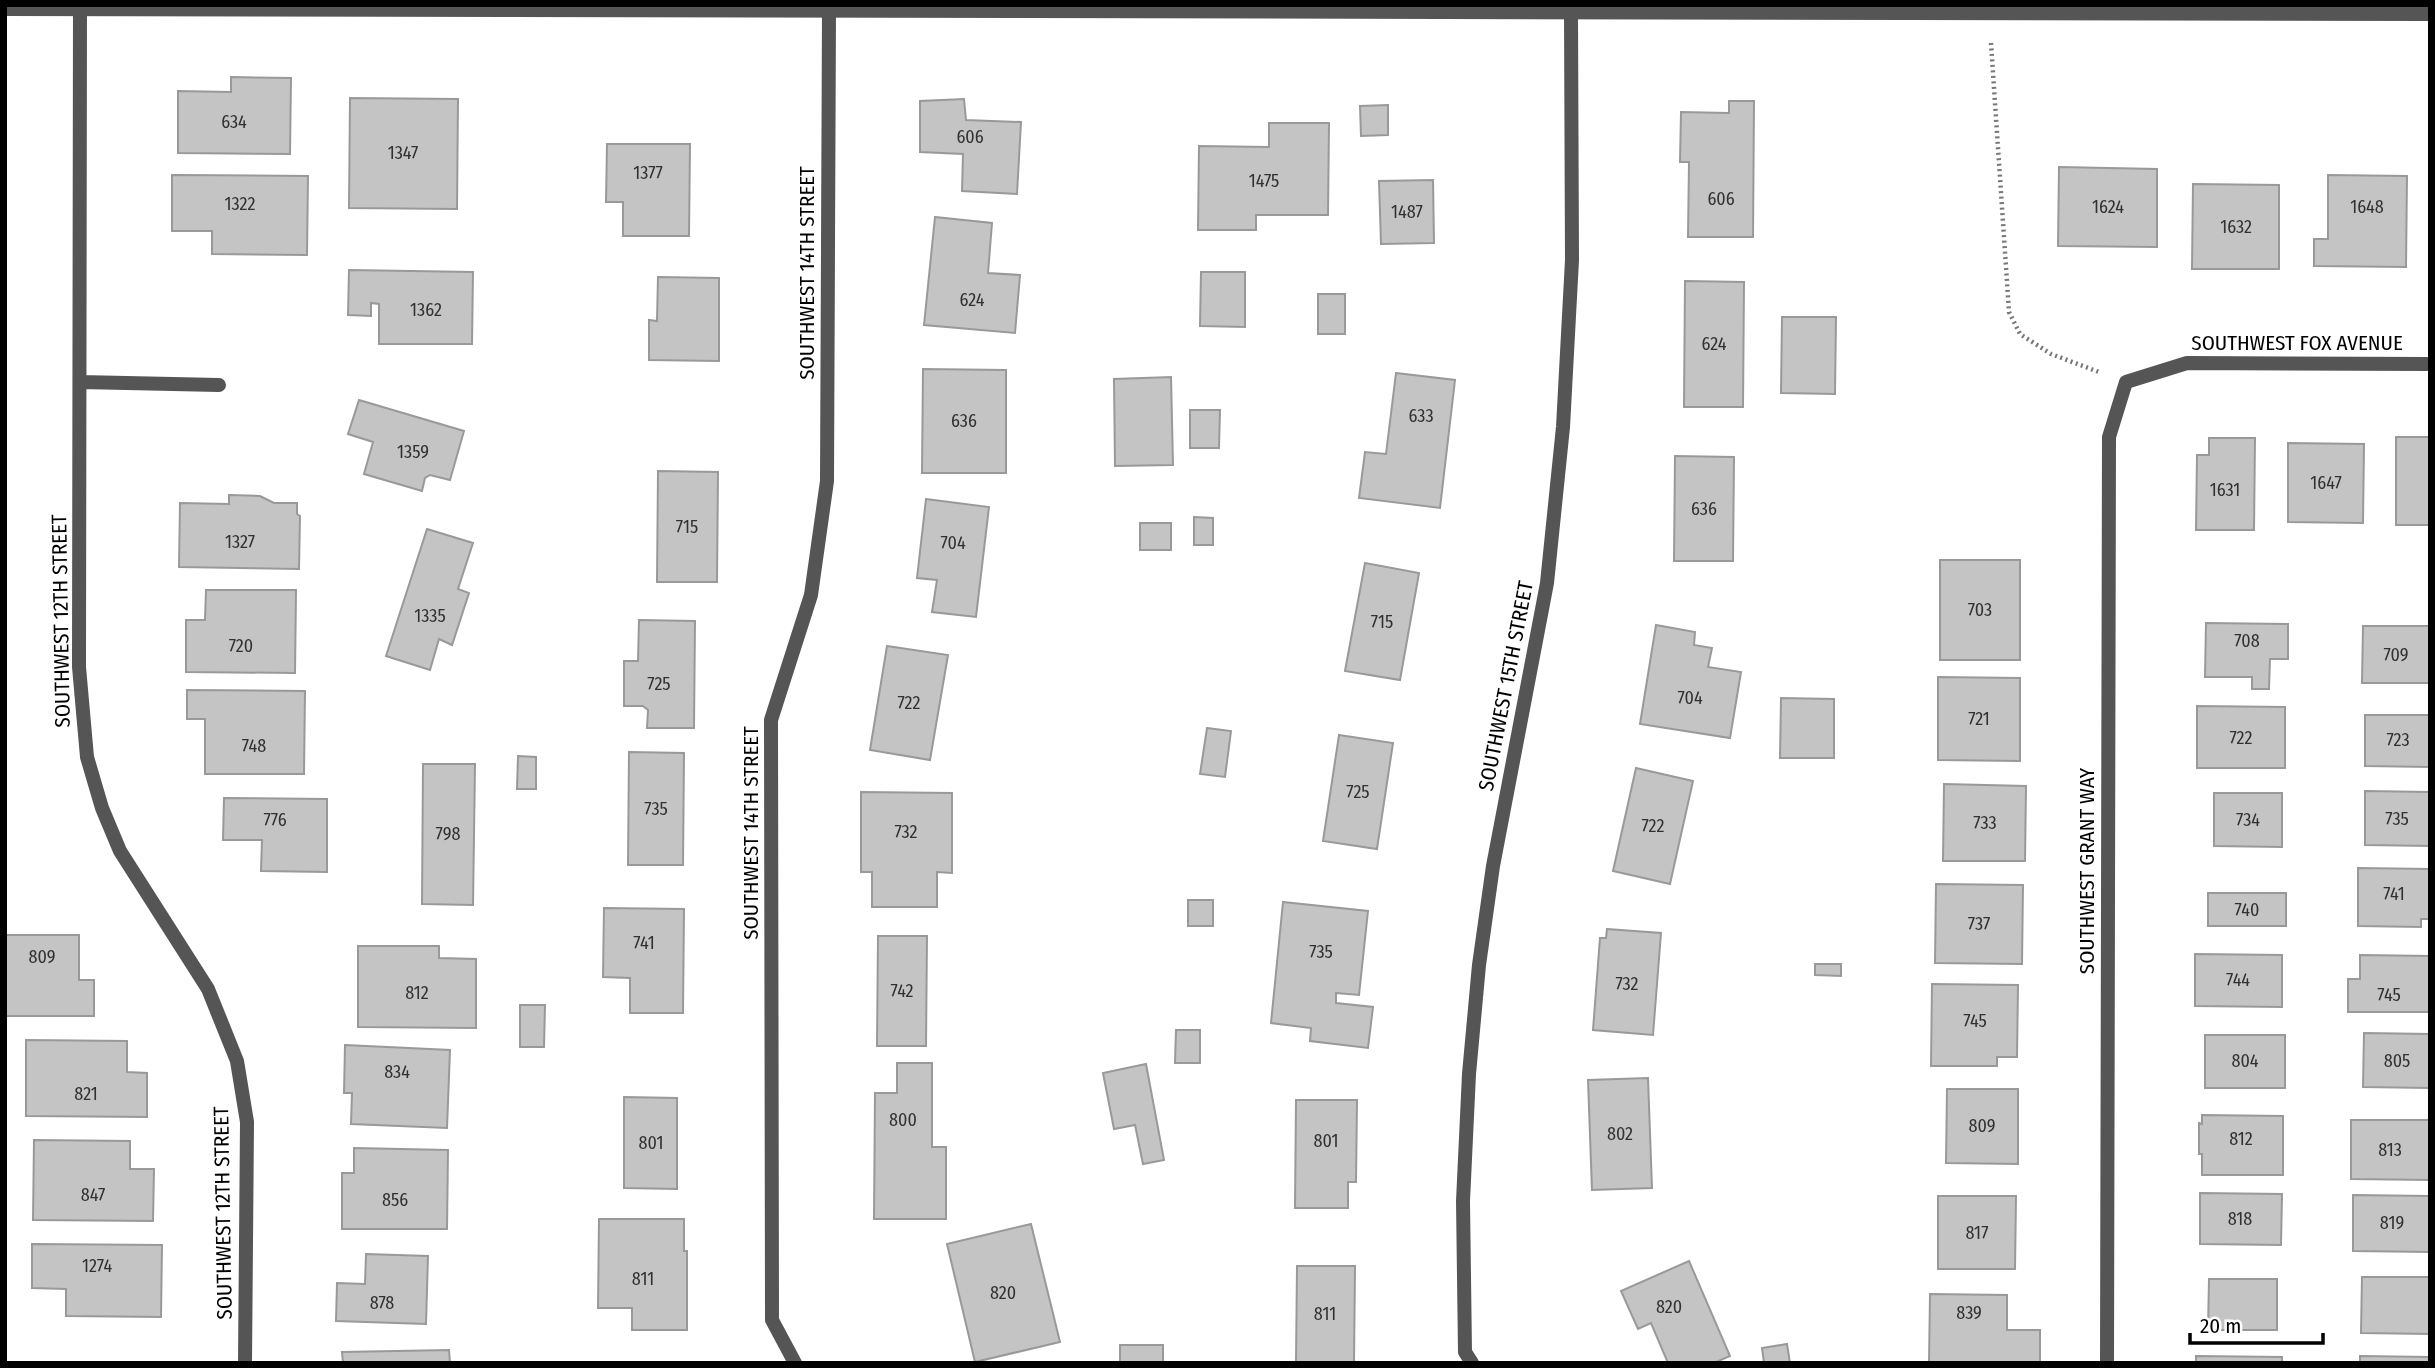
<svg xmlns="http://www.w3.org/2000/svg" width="2435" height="1368" viewBox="0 0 2435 1368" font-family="'Fira Sans Condensed',sans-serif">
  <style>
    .building { fill: #c4c4c4; stroke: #999; stroke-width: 2 }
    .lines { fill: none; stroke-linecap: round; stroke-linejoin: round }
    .path { stroke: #777; stroke-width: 4.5; stroke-dasharray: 2 3.5; stroke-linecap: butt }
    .minor { stroke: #555; stroke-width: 14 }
    .tertiary { stroke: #555; stroke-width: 14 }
    .labels { text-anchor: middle; stroke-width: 5; stroke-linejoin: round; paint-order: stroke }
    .number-label { font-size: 18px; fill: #313131 }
    .street-label { font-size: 21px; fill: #000; stroke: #fff }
  </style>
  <rect width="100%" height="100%" fill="#fff"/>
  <path class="building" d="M231,77L291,78L290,154L178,153V91L231,92Z
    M350,98L458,99L457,209L349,208Z
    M964,99L966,120L1021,122L1017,194L962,191L963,154L920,152V101Z
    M1729,101H1754L1753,237H1688L1689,162H1680L1681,112L1729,113Z
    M1388,105V135L1361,136L1360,106Z
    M1269,123H1329L1328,215H1256V230H1198L1199,146L1269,147Z
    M607,144H690L689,236H623V202H606Z
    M2059,167L2157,169V247L2058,246Z
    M172,175L308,176L307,255L212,254V231H172Z
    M2328,175L2407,176L2406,267L2314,266V239H2328Z
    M1433,180L1434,243L1381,244L1379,181Z
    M2193,184L2279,185V269H2192Z
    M935,217L992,223L988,273L1020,275L1015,333L924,325Z
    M349,270L473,272L472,344H379V304L371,303V316L348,315Z
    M1201,272H1245V327L1200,326Z
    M658,277L719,278V361L649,360V320L657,321Z
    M1685,281L1744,282L1743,407H1684Z
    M1318,294H1345V334H1318Z
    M1782,317H1836L1835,394L1781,393Z
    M923,369L1006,370V473H922Z
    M1396,373L1455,380L1440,508L1359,498L1365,452L1386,454Z
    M1171,377L1173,465L1115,466L1114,379Z
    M359,400L464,431L450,480L430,475L425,478L422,491L364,474L373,442L348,434Z
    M1190,410H1220L1219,448H1190Z
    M2396,437H2430V525H2396Z
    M2209,438H2255L2254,530H2196L2197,455H2209Z
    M2288,443L2364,444L2363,523L2288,522Z
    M1675,456L1734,457L1733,561H1674Z
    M658,471L718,472L717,582H657Z
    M229,495L260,496L274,503H297V514L300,516L299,569L179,567L180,503L229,504Z
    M926,499L989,507L976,617L932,612L937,580L917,578Z
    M1194,517L1213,518V545H1194Z
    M1140,523H1171V550H1140Z
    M427,529L473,543L458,589L469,593L452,645L439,639L430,670L386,656Z
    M1940,560H2020V660H1940Z
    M1365,563L1419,573L1400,680L1345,671Z
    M206,590H296L295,673L186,672V620H205Z
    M639,620L695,621L694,728H647L648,710L643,706H624V661H638Z
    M2206,623L2288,624V659H2270L2269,689H2252V677H2205Z
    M1656,625L1695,632L1694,645L1712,648L1708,667L1741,672L1730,738L1640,724Z
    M2363,626H2430V683H2362Z
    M887,646L948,655L930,760L870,750Z
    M1938,677L2020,678V761L1938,760Z
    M187,690L305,691L304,774H205V719H187Z
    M1781,698L1834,699V758H1780Z
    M2197,706L2285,707V768H2197Z
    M2365,715H2430V767L2365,766Z
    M1207,728L1231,731L1225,777L1200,774Z
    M1339,735L1393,743L1377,849L1323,841Z
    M629,752L684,753L683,865H628Z
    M518,756L536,757V789H517Z
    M423,764H475L473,905L422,904Z
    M1636,768L1693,781L1670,884L1613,871Z
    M1944,784L2026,786L2025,861H1943Z
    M2365,791L2430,792V846L2365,845Z
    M861,792L952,793V873L937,872V907H872V872H861Z
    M2214,793H2282V847L2214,846Z
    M224,798L327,799V872L261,871L262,840H223Z
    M2358,868L2430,869V919H2421V927L2358,926Z
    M1936,884L2023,885L2022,964L1935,963Z
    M2208,893H2286V926H2208Z
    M1188,900H1213V926H1188Z
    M1283,902L1368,911L1359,995L1336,993V1003L1373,1007L1368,1048L1310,1041L1311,1028L1271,1023Z
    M604,908L684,909L683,1013H630V978L603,977Z
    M1607,929L1661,933L1653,1035L1593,1030L1600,938H1606Z
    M5,935H79V980H94V1016H5Z
    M878,936H927L926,1046H877Z
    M358,946H439V958L476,959V1028L358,1027Z
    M2195,954L2282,955V1007L2195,1006Z
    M2360,955L2430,956V1012H2348V979H2360Z
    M1815,964H1841V976L1815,975Z
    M1932,984L2018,985L2017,1057H1997V1066H1931Z
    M520,1005H545L544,1047H520Z
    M1176,1030H1200V1063H1175Z
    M2364,1033L2430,1034V1088L2363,1087Z
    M2205,1035H2285V1088H2205Z
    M26,1040L127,1041V1072L147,1073V1117L26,1116Z
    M345,1045L450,1050L447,1128L351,1124L352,1093H344Z
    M897,1063H932V1147H946V1219H874L875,1093H897Z
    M1146,1064L1164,1160L1143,1164L1135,1125L1114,1129L1103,1073Z
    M1648,1078L1652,1188L1592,1190L1588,1080Z
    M1947,1089H2018V1164L1946,1163Z
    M624,1097L677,1098V1189L624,1188Z
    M1296,1100H1357L1356,1182H1348V1208H1295Z
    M2202,1115L2283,1116V1175H2202V1154H2199V1123L2202,1124Z
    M2351,1120H2430V1180L2351,1179Z
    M34,1140L130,1141V1169H154L153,1221L33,1220Z
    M354,1148L448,1150L447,1229H342V1173H354Z
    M2200,1193L2282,1194L2281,1245L2200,1244Z
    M2353,1195L2430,1196V1252L2353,1251Z
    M1938,1196H2016L2015,1269H1938Z
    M599,1219H684V1251H687V1330H632V1308H598Z
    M1031,1224L1060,1342L975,1362L947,1244Z
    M32,1244L162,1245L161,1317L66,1316V1289L32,1288Z
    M366,1254L428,1256L426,1324L336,1321L337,1283L365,1284Z
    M1689,1261L1730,1356L1714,1363H1668L1651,1323L1638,1329L1621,1291Z
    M1297,1266H1355L1354,1363H1296Z
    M2362,1277H2430V1334L2361,1333Z
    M2209,1279H2277V1330H2208Z
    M1930,1294L2007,1295V1330H2040V1363H1929Z
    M1787,1344L1790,1363H1764L1762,1348Z
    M1120,1345H1163V1363H1120Z
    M449,1350L450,1363H343L342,1352Z
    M2196,1356L2282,1357V1363H2196Z
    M2360,1356L2430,1357V1363H2360Z"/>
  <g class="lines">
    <path class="path" d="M1991,43L2009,312L2020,334L2051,354L2099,372"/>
    <path class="minor" d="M80,5L79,667L87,757L102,808L120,851L208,989L237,1061L247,1122L245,1363
      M80,382L219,385
      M795,1363L772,1320L771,720L811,595L827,481L829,11
      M1472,1363L1465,1352L1463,1201L1469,1074L1479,965L1493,866L1547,583L1563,427L1572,260L1571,13
      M2107,1363L2109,437L2126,382L2187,363L2430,364"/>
    <path class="tertiary" d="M5,9L2430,14"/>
  </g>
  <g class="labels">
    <g class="number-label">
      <text x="234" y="128">634</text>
      <text x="970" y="143">606</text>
      <text x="403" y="159">1347</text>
      <text x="648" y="179">1377</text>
      <text x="1264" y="187">1475</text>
      <text x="1721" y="205">606</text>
      <text x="240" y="210">1322</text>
      <text x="2108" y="213">1624</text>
      <text x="2367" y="213">1648</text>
      <text x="1407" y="218">1487</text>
      <text x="2236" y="233">1632</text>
      <text x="972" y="306">624</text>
      <text x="426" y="316">1362</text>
      <text x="1714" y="350">624</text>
      <text x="1421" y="422">633</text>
      <text x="964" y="427">636</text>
      <text x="413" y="458">1359</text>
      <text x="2326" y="489">1647</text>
      <text x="2225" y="496">1631</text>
      <text x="1704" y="515">636</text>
      <text x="687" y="533">715</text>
      <text x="240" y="548">1327</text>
      <text x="953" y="549">704</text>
      <text x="1980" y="616">703</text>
      <text x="430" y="622">1335</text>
      <text x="1382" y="628">715</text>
      <text x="2247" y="647">708</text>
      <text x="241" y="652">720</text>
      <text x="2396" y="661">709</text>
      <text x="659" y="690">725</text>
      <text x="1690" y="704">704</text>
      <text x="909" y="709">722</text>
      <text x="1979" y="725">721</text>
      <text x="2241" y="744">722</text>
      <text x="2398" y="746">723</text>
      <text x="254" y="752">748</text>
      <text x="1358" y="798">725</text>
      <text x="656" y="815">735</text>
      <text x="2397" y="825">735</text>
      <text x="275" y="826">776</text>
      <text x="2248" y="826">734</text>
      <text x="1985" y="829">733</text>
      <text x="1653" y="832">722</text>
      <text x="906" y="838">732</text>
      <text x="448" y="840">798</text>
      <text x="2394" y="900">741</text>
      <text x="2247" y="916">740</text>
      <text x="1979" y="930">737</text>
      <text x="644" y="949">741</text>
      <text x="1321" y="958">735</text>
      <text x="42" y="963">809</text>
      <text x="2238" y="986">744</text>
      <text x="1627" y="990">732</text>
      <text x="902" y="997">742</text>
      <text x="417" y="999">812</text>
      <text x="2389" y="1001">745</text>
      <text x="1975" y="1027">745</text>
      <text x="2245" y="1067">804</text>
      <text x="2397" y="1067">805</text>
      <text x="397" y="1078">834</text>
      <text x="86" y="1100">821</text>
      <text x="903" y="1126">800</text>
      <text x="1982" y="1132">809</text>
      <text x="1620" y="1140">802</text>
      <text x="2241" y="1145">812</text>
      <text x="1326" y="1147">801</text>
      <text x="651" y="1149">801</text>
      <text x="2390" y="1156">813</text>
      <text x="93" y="1201">847</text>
      <text x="395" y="1206">856</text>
      <text x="2240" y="1225">818</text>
      <text x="2392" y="1229">819</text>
      <text x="1977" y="1239">817</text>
      <text x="97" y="1272">1274</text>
      <text x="643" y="1285">811</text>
      <text x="1003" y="1299">820</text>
      <text x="382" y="1309">878</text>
      <text x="1669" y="1313">820</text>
      <text x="1969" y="1319">839</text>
      <text x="1325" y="1320">811</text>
    </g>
    <g class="street-label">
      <text transform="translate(807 273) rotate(-90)" y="7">SOUTHWEST 14TH STREET</text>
      <text x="2297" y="350">SOUTHWEST FOX AVENUE</text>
      <text transform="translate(61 621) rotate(-91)" y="7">SOUTHWEST 12TH STREET</text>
      <text transform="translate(1506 686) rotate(-79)" y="7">SOUTHWEST 15TH STREET</text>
      <text transform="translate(751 833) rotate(-90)" y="7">SOUTHWEST 14TH STREET</text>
      <text transform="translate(2087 871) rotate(-90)" y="7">SOUTHWEST GRANT WAY</text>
      <text transform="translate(223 1213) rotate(-91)" y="7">SOUTHWEST 12TH STREET</text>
    </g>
  </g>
  <rect width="2435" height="1368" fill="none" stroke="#000000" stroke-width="14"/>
  <path d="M2190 1333v10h133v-10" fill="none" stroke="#000000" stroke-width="3.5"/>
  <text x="2200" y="1333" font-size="21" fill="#000000" stroke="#ffffff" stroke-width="5" paint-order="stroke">20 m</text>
</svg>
